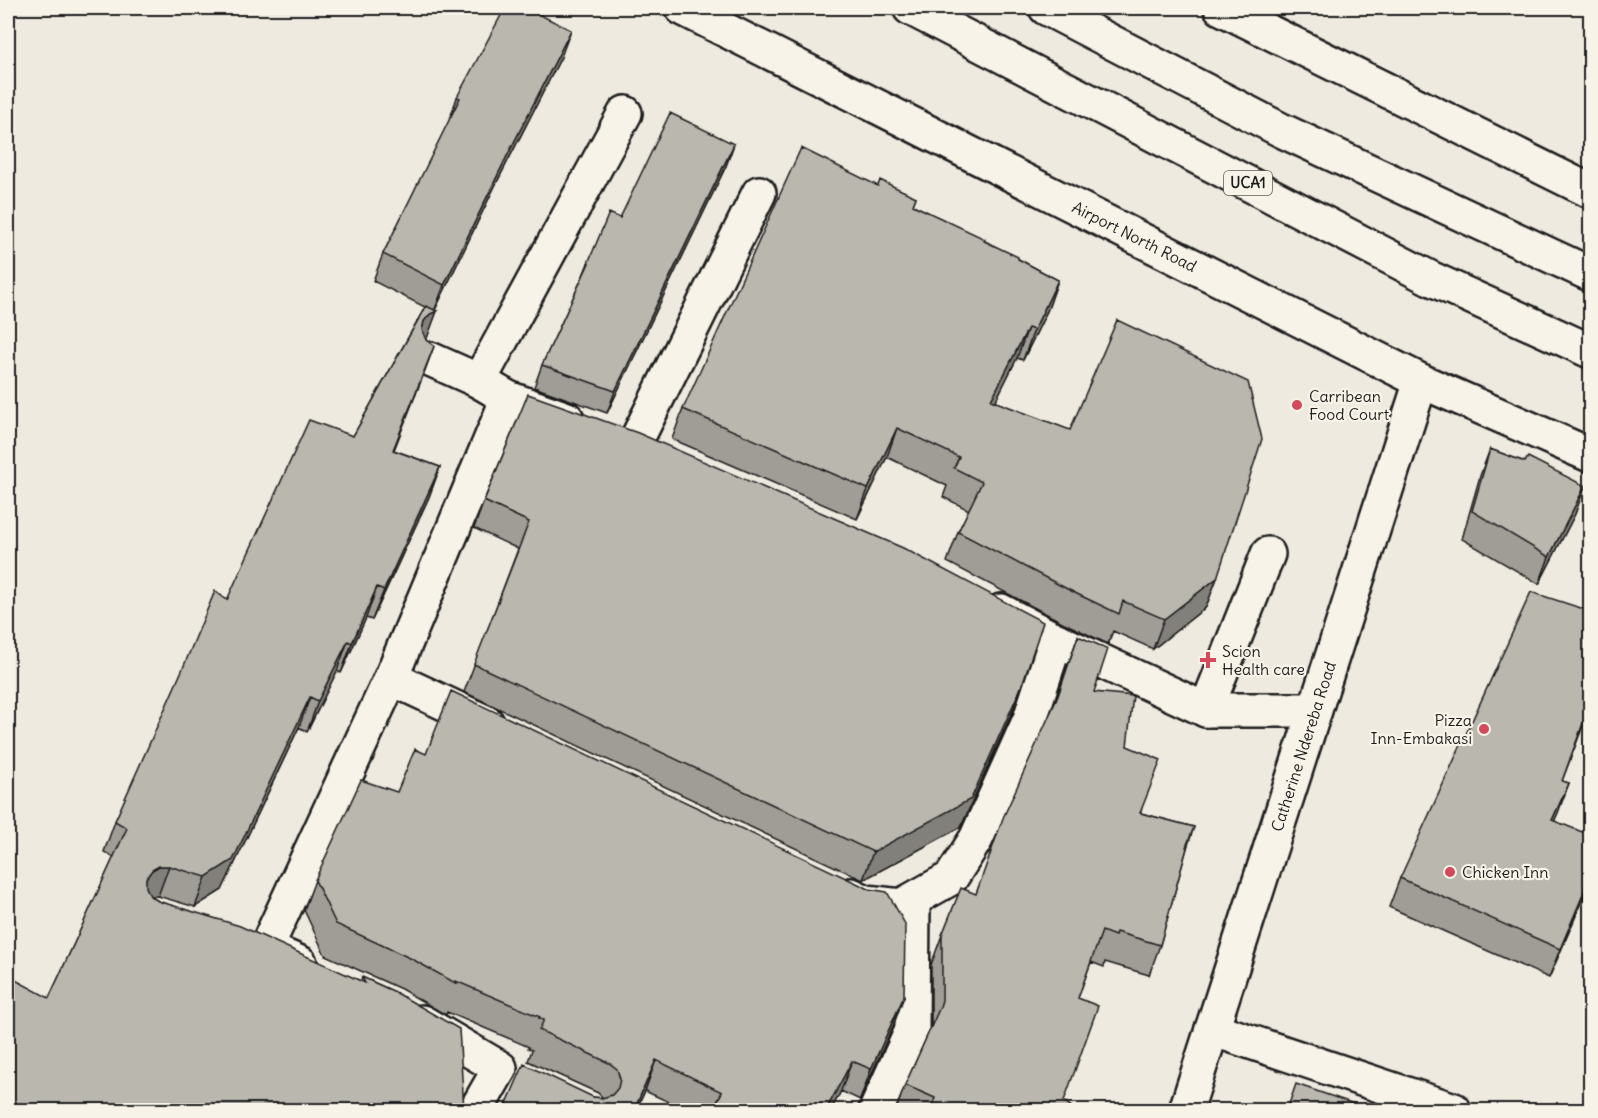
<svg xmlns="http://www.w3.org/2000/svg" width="1598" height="1118" viewBox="0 0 1598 1118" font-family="Delius,sans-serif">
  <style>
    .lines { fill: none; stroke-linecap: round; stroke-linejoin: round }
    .minor-casing { stroke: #1c1c1c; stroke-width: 38 }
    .major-casing { stroke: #1c1c1c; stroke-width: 38 }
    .minor { stroke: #f7f3e8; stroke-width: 33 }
    .major { stroke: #f7f3e8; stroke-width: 33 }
    .wall { fill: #a09d96; stroke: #1c1c1c; stroke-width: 1.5 }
    .shaded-wall { fill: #82807a; stroke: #1c1c1c; stroke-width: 1.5 }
    .building { fill: #bab7af; stroke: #1c1c1c; stroke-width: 1.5 }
    .poi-dot { fill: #d1495b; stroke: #f7f3e8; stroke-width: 2 }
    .labels { text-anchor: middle; stroke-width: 4.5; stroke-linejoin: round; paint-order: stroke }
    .shield { fill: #f7f3e8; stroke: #5e5c59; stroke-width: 1.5 }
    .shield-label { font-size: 15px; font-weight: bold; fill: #1c1c1c }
    .street-label { font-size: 16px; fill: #1c1c1c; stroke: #f7f3e8 }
    .poi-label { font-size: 16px; fill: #1c1c1c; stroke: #f7f3e8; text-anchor: start }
  </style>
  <rect width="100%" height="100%" fill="#eeeae0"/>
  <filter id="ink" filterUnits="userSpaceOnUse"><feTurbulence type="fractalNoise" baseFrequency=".0167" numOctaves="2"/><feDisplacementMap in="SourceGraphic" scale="12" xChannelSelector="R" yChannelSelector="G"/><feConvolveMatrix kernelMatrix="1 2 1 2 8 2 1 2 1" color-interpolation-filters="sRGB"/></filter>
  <g filter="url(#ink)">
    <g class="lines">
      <g class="minor-casing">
        <g id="minor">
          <path d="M430,359L479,381L508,398L567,419"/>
          <path d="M479,381L625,113"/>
          <path d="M635,443L759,193"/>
          <path d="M1001,611L1056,640L1206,710H1315"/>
          <path d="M391,678L487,723"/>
          <path d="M1206,710L1268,554"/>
          <path d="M851,895L866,902L901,906L951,878L976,839L1030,719L1056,640"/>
          <path d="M300,963L266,948L391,678L508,398"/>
          <path d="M422,1022L500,1068L476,1110"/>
          <path d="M1212,1029L1454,1110"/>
          <path d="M876,1110L912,1030L913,900"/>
          <path id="s1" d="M1186,1110L1421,381"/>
        </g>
      </g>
      <g class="major-casing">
        <g id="major">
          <path id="s2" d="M682,8L1421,381L1590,455"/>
          <path d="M910,8L1430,278L1590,351"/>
          <path d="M1046,8L1281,130L1590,274"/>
          <path d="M1221,8L1590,191"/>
        </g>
      </g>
      <use href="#minor" class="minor"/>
      <use href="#major" class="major"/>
    </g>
    <path class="wall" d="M561,57L495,186L435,310L437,311L426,340L434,346L394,450L440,467L429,497L372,620L366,618L341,673L337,671L307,732L299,727L222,890L195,907L158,896H150L158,901L361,981L362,977L395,992L49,998L114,857L104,852L115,821L227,600L353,436L425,307L373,281L383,254L448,124L457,97Z
      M734,144L726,166L607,413L534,387L542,365L582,278L588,263L620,218Z
      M878,186L916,197L913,205L985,241L1058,280L1048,309L1023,360L1017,358L995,402L1217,578L1206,607L1153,649L1113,631L1108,644L1064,623L947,562L958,532L969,510L943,497L947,486L887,457L857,519L672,439L683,409Z
      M1490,449L1525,462L1585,486L1575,514L1539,584L1462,539L1480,476Z
      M484,501L1022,685L1012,712L961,827L863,880L464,692L518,549L474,528Z
      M1078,636L1094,692L1127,746L1141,813L1194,827L1187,848L1160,945L1149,975L1105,962L1104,967L1091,962L1078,998L1064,1101L1075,1110H896L905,1085L931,1028V965L942,935L976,894L1054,705Z
      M1583,726L1562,781L1569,783L1554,821L1590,883L1549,978L1389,907L1400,878Z
      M315,880L904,996L893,1026L860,1100L841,1091L831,1110H686L645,1091L636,1110L593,1097L603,1098L598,1093L528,1061L532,1050L528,1048L529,1047L447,1012L446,1015L401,989L325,955L304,910Z"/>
    <path class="shaded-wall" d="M571,30L561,57L495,186L434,312L444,285L505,160Z
      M734,144L726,166L607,413L615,391Z
      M1058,280L1048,309L1023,360L1034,330Z
      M437,311L426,341L419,344L424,321L430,314Z
      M1028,328L1017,358L981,430L991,400Z
      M434,346L423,376L382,480L393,450Z
      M897,428L887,457L857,519L868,489Z
      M440,467L429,497L372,620L384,590Z
      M1585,486L1575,514L1539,584L1549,557Z
      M1217,578L1206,607L1153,649L1164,619Z
      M377,587L366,618L341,673L352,643Z
      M348,641L337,671L307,732L318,701Z
      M1022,685L1012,712L961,827L863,880L873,852Z
      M310,697L299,727L222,890L195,907L206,877Z
      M1569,783L1558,813L1542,849L1552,820Z
      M159,866H169L158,896H148L141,900L146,878L152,870Z
      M1590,878V883L1549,978L1560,949Z
      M904,996L893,1026L860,1100L871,1069Z
      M656,1060L645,1091L636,1110H634Z
      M852,1061L841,1091L831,1110H826Z"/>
    <path class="building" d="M505,8H526L571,30L505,160L444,285L383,254L460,98L457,97Z
      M670,113L734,144L615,391L542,365L589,263H588L609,213L620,218Z
      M801,148L878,186L880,180L916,197L913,205L985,239L984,241L1018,257V259L1058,280L1034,330L1028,328L991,400L1070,430L1117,320L1248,382L1262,439L1217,578L1164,619L1123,601L1119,614L1075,593L958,532L982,482L954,468L959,457L897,428L868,489L683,409Z
      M426,306L437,311L430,314L424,321L422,330L426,340L434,346L393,450L440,467L384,590L377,587L352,643L348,641L318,701L310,697L233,860L206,877L169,866H159L152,870L146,878V887L150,896L158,901L240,926L365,983L362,977L395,992L459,1029L464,1110H8V976L49,998L127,828L115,821L183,668L215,591L227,600L309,420L353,436Z
      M528,394L638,433L836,519L903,548L1043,622L1022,685L971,799L873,852L474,664L529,522L484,501Z
      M1490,449L1525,462L1528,457L1585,486L1549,557L1472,511Z
      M1531,592L1590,611V704L1562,781L1569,783L1552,820L1590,835V878L1560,949L1400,878Z
      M1078,636L1108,649L1094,692L1133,696L1127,746L1161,760L1140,813L1194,827L1186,847L1187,848L1160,945L1116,932L1115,936L1102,931L1078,998L1098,1006L1064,1101L1075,1110H931L935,1098L905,1085L940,1007L942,1000V935L961,888L976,894L1003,818L1058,696Z
      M451,691L869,889L887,892L905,924L904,996L871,1069L852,1061L826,1110H713L722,1092L656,1060L634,1110H504L524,1064L593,1097L602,1098L612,1095L618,1088L620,1079L617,1069L609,1063L539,1030L544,1020L539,1018L540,1017L456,981L457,984L412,959L336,924L315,880L361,780L397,792L415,749L426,754Z
      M1296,1084L1372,1110H1287Z"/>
  </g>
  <g class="poi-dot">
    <circle cx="1297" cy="405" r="6"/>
    <path d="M1205 651h6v6h6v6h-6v6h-6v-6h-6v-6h6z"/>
    <circle cx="1484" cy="729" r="6"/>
    <circle cx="1450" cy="872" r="6"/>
  </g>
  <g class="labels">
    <rect class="shield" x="1224" y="171" width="48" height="24" rx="4.5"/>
    <g class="shield-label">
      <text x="1248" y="188">UCA1</text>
    </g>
    <g class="street-label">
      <text dy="6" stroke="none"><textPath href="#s2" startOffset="507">Airport North Road</textPath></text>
      <text dy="6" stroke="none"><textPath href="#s1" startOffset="382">Catherine Ndereba Road</textPath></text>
    </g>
    <g class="poi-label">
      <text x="1309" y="402">Carribean<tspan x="1309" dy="18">Food Court</tspan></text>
      <text x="1222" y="657">Scion<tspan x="1222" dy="18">Health care</tspan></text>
      <text x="1472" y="726" text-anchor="end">Pizza<tspan x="1472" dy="18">Inn-Embakasi</tspan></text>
      <text x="1462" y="878">Chicken Inn</text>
    </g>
  </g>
  <rect width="1598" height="1118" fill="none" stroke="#f7f3e8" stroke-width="30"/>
  <rect x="15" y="15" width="1568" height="1088" fill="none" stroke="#1c1c1c" stroke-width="2" filter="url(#ink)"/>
</svg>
